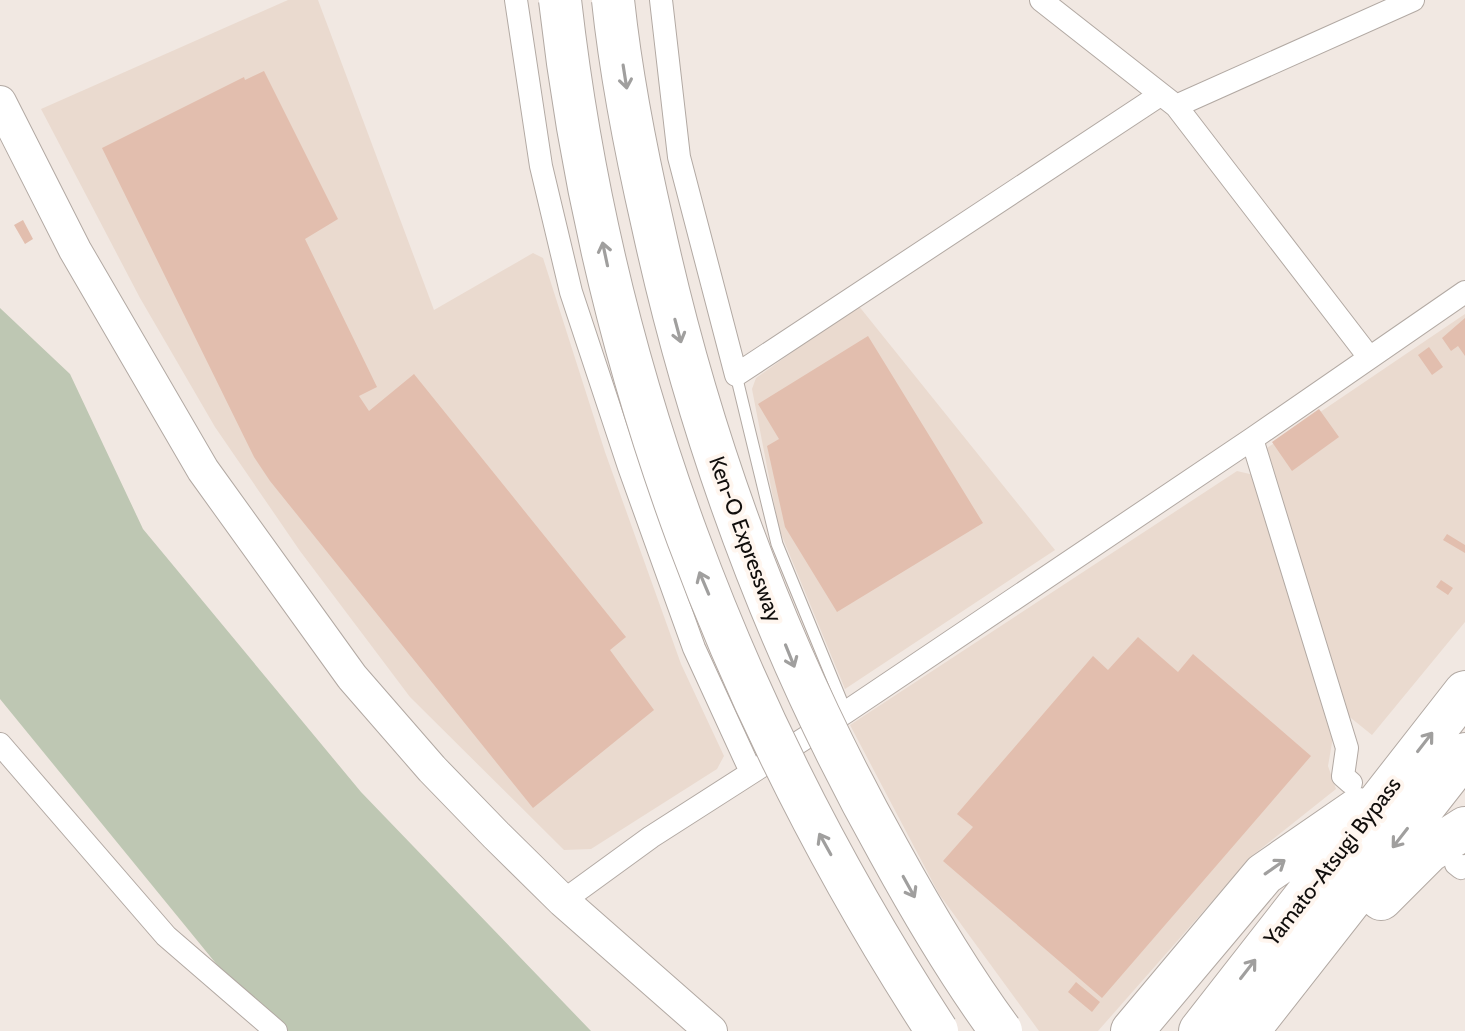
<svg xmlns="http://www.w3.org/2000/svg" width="1465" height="1031" viewBox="0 0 1465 1031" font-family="Cabin,sans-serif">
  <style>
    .built { fill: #eadacf }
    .green { fill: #bec7b3 }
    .building { fill: #e2beae }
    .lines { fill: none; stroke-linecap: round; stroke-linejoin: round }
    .lane-casing { stroke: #b2a9a3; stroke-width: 13 }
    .street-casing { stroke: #b2a9a3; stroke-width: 24 }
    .secondary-casing { stroke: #b2a9a3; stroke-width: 34 }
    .highway-casing { stroke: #b2a9a3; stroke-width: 44 }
    .lane { stroke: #fff; stroke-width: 11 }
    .street { stroke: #fff; stroke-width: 22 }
    .secondary { stroke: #fff; stroke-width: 32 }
    .highway { stroke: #fff; stroke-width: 42 }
    .highway-bridge-casing { stroke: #b2a9a3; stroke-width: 44; stroke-linecap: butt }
    .highway-bridge { stroke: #fff; stroke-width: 42 }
    .oneway { stroke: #a09f9e }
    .labels { text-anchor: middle; stroke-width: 8; stroke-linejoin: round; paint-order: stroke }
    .street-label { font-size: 22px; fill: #110e0c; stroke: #fff6ef }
  </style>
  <rect width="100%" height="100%" fill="#f1e8e2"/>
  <path class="built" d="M288,0H318L434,310L533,253L543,258L605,452L681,664L724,756L717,769L591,849L564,850L410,697L300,551L215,427L140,298L41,109Z
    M858,305L1055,550L845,689L779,529L752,389L756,378Z
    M1465,314V622L1372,735L1346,714L1267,448Z
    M1237,471L1254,475L1333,737L1328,766L1336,789L1253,855L1098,1031H1039L939,894L850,725Z"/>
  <path class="green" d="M0,308L70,374L143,529L361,792L591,1031H271L0,699Z"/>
  <path class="building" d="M264,71L338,219L305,239L377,387L359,396L369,411L414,374L626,637L610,650L654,710L533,808L270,481L254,457L102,148L244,77L245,80Z
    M23,220L33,239L25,244L14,225Z
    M1465,318V356L1458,346L1451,351L1442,338Z
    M868,336L983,523L837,612L785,527L767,446L779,439L758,404Z
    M1429,347L1443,367L1432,375L1418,355Z
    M1319,409L1339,437L1292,471L1272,442Z
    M1447,534L1465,545V553L1443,540Z
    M1441,580L1453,588L1448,595L1436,587Z
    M1138,637L1178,672L1193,654L1311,756L1102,998L943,861L973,827L957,814L1093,656L1108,670Z
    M1076,982L1100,1002L1092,1012L1068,992Z"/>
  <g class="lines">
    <g class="lane-casing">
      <path id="lane" d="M736,375L777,544L846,712"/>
    </g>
    <g class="street-casing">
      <path id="street" d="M516,0L541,166L571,292L629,467L694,648L751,772
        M661,0L679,157L736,375L1160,95
        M1041,0L1176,106L1369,357
        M1176,106L1413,0
        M1252,439L1347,748L1343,776L1351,783
        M0,744L166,936L276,1031
        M1456,864L1461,868L1465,866
        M563,901L651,837L846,712L1252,439L1465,292"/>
    </g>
    <g class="secondary-casing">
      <path id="secondary" d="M0,102L75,250L203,470L352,677L432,769L496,835L563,901L711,1031"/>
    </g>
    <g class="highway-casing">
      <path id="highway" d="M1381,899L1429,851L1465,828
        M1132,1031L1264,874L1358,809
        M1200,1031L1465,692
        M1248,1031L1465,754"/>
    </g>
    <use href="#lane" class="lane"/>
    <use href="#street" class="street"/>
    <use href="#secondary" class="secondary"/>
    <use href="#highway" class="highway"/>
    <g class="highway-bridge-casing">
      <path id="highway-bridge" d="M560,0C602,372 733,718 937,1031
        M613,0C621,76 636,152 653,226C701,446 779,655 889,851C923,913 959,974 1001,1031"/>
    </g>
    <use href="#highway-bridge" class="highway-bridge"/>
  </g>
  <defs><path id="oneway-shaft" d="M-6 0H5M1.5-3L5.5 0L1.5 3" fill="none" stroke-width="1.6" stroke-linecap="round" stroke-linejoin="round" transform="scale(2)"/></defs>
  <g class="oneway">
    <use href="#oneway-shaft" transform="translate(625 77) rotate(81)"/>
    <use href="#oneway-shaft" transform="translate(605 254) rotate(-102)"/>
    <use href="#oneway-shaft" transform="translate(678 331) rotate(75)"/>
    <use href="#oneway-shaft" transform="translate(704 583) rotate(-113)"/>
    <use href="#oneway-shaft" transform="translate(790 656) rotate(68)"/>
    <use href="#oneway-shaft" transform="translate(1425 742) rotate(-52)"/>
    <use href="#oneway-shaft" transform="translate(1400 838) rotate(128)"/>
    <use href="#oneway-shaft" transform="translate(825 844) rotate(-119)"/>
    <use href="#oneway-shaft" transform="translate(1275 867) rotate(-35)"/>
    <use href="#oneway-shaft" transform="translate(909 887) rotate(61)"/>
    <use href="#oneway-shaft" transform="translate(1248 969) rotate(-52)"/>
  </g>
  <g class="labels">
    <g class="street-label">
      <text transform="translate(746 539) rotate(70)" y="8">Ken-O Expressway</text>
      <text transform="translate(1332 861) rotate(-52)" y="8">Yamato-Atsugi Bypass</text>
    </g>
  </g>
</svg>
